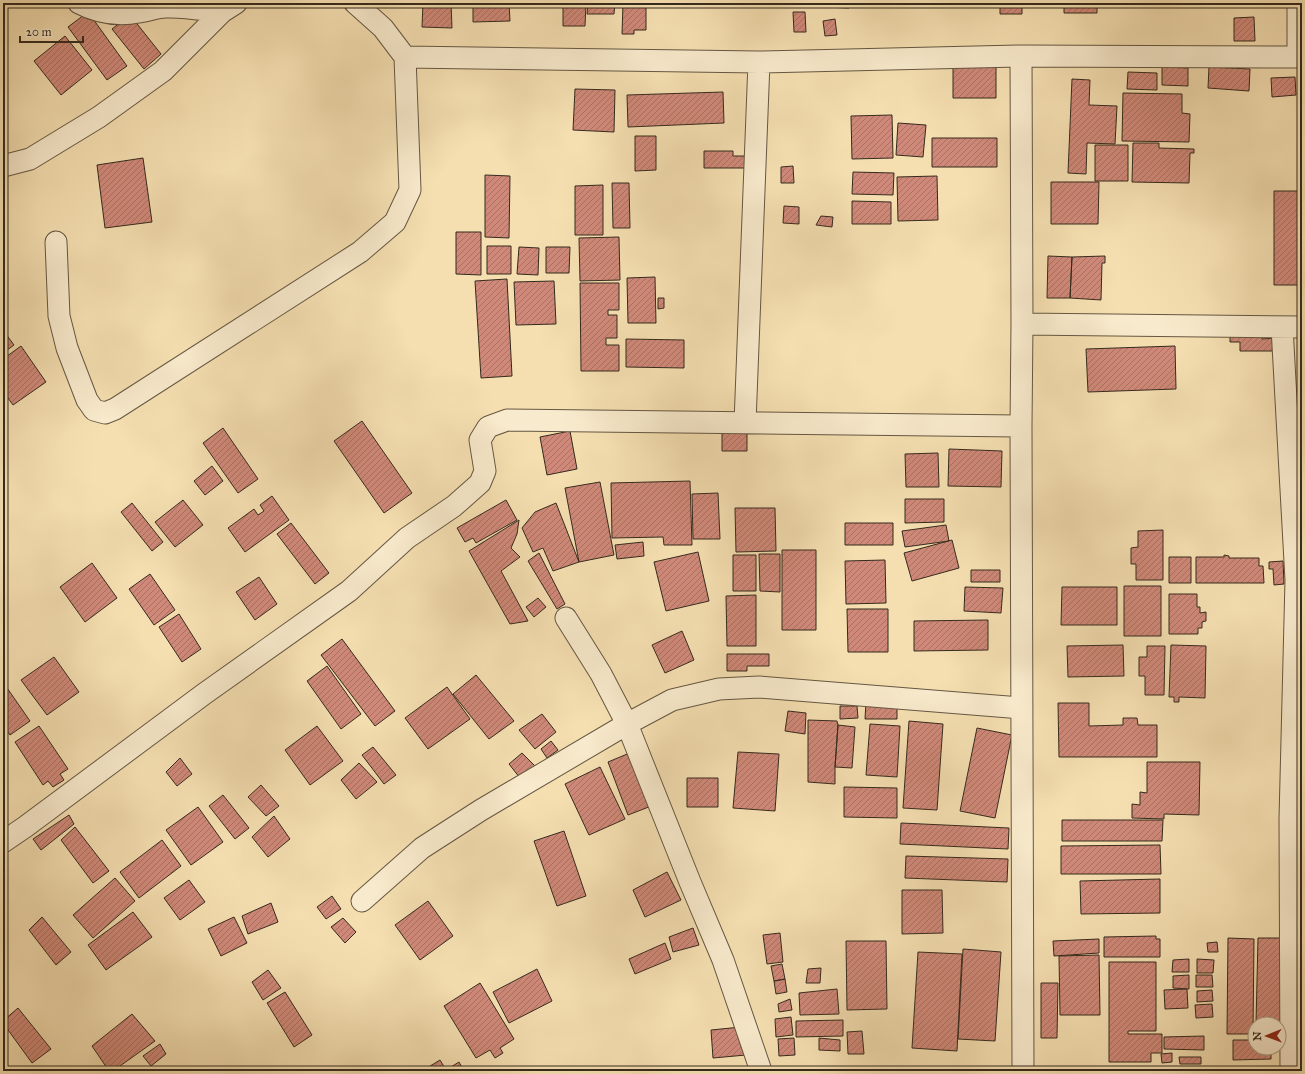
<svg xmlns="http://www.w3.org/2000/svg" width="1305" height="1074" viewBox="0 0 1305 1074" font-family="'IM FELL Great Primer',serif">
  <style>
    .building { fill: url(#building-hatch); stroke: #352a1d }
    .lines { fill: none; stroke-linecap: round; stroke-linejoin: round }
    .street-casing { stroke: #655742; stroke-width: 23 }
    .street { stroke: #f8eacc; stroke-width: 21 }
  </style>
  <defs>
    <pattern id="building-hatch" width="6" height="6" patternUnits="userSpaceOnUse"><rect width="6" height="6" fill="#d08979"/><path d="M-1 1l2-2M0 6l6-6M5 7l2-2" fill="none" stroke="#aa7063"/></pattern>
  </defs>
  <rect width="100%" height="100%" fill="#f5dfb1"/>
  <filter id="stains"><feTurbulence type="fractalNoise" baseFrequency=".005" numOctaves="4"/><feColorMatrix values="0 0 0 0 .2 0 0 0 0 .09 0 0 0 0 .02 0 0 0 .5 -.17"/></filter>
  <radialGradient id="worn" r=".72"><stop offset=".6" stop-color="#630" stop-opacity="0"/><stop offset="1" stop-color="#630" stop-opacity=".3"/></radialGradient>
  <path class="building" d="M423,3H451L452,28L422,27Z
    M473,3H509L510,21L473,22Z
    M563,3H586L585,26H563Z
    M588,3H615L614,14H587Z
    M623,3H646V30H634V34H622Z
    M823,3H849V8L823,7Z
    M1000,3H1022V14H1000Z
    M1064,3H1097V13H1064Z
    M88,12L127,66L107,80L68,27Z
    M793,12H805L806,32H794Z
    M130,15L161,54L144,69L112,29Z
    M1254,17L1255,41H1234V18Z
    M835,19L837,35L825,36L823,21Z
    M65,36L92,70L61,95L34,61Z
    M996,66V98H953V67Z
    M1162,67L1188,68V86L1162,85Z
    M1209,67L1250,69L1249,91L1208,88Z
    M1128,72L1157,73V90L1127,89Z
    M1295,77L1296,95L1272,97L1271,78Z
    M1072,79L1090,80L1089,105L1117,106L1115,144L1087,143L1086,174L1068,173Z
    M575,89L615,90L614,132L573,130Z
    M723,92L724,123L628,127L627,95Z
    M1123,93L1182,94V113L1190,114L1189,142L1122,141Z
    M892,115L893,158L852,159L851,116Z
    M898,123L926,125L923,157L896,155Z
    M635,136H656V170L635,171Z
    M932,138H997V167H932Z
    M1133,143H1159V148L1194,149V153H1190L1189,183L1132,182Z
    M1095,145H1128V181H1095Z
    M704,151H733V156H747V168H704Z
    M143,158L152,222L105,228L97,165Z
    M793,166L794,183H781V167Z
    M853,172L894,173L893,195L852,194Z
    M485,175L510,176L509,238L485,237Z
    M937,176L938,220L898,221L897,177Z
    M1051,182H1099L1098,224H1051Z
    M612,183H629L630,228H613Z
    M603,185V235H575V186Z
    M1274,191H1302V285H1274Z
    M852,201L891,202V224H852Z
    M784,206L799,207V224L783,223Z
    M821,216L833,217L832,227L816,225Z
    M456,232H481V275L456,274Z
    M619,237L620,280L580,281L579,238Z
    M487,246H511V274H487Z
    M519,247L539,248L538,275L517,274Z
    M546,247H570L569,273H546Z
    M1048,256L1072,257L1070,298H1047Z
    M1105,256V263H1102L1101,300L1070,298L1072,257Z
    M655,277L656,323H628L627,278Z
    M507,279L512,376L481,378L475,281Z
    M554,281L556,324L516,325L514,282Z
    M580,283H619V310H608V315H617V338H606V345H619V371H581Z
    M658,298H664V308L658,309Z
    M3,330L14,345L3,353Z
    M1262,330V339L1276,338V351H1240V342H1230V333Z
    M626,339L684,340V368L626,367Z
    M21,346L46,382L13,405L3,391V359Z
    M1175,346L1176,389L1088,392L1086,349Z
    M362,421L412,493L384,513L334,441Z
    M223,428L258,479L238,493L203,443Z
    M570,431L577,469L547,475L540,437Z
    M722,432H747V451H722Z
    M949,449L1002,451L1001,487L948,486Z
    M938,453L939,487H906L905,454Z
    M212,466L223,481L205,495L194,481Z
    M690,481L692,545H664L663,537L612,538L611,483Z
    M600,482L614,555L579,562L565,488Z
    M718,493L720,539H693L692,494Z
    M272,496L289,520L245,552L228,528L254,509L258,515L264,511L260,505Z
    M905,499H944V522L905,523Z
    M183,500L203,525L175,547L155,522Z
    M506,500L517,520L476,543L473,538L465,542L457,528Z
    M132,503L163,542L152,551L121,512Z
    M556,503L579,562L553,571L543,548L533,552L522,528L535,512Z
    M735,508H775L776,551L736,552Z
    M519,520L517,534L511,548L520,557L501,571L528,621L510,624L469,551Z
    M291,523L329,573L315,584L277,534Z
    M845,523H893V545H845Z
    M946,525L949,541L905,547L902,531Z
    M1163,530V580H1136V564H1131V548L1138,547V531Z
    M952,540L959,568L912,581L904,553Z
    M643,542L644,556L617,559L615,545Z
    M782,550H816V630H782Z
    M698,552L709,601L666,611L654,562Z
    M539,553L565,604L557,609L528,561Z
    M759,554H780V592L760,591Z
    M733,555H756V591H733Z
    M1224,555L1229,556V558H1259V566H1263L1264,583H1196V557H1224Z
    M1169,557H1191V583H1169Z
    M885,560L886,603L846,604L845,561Z
    M1283,561L1284,584L1274,585L1273,569H1269V562Z
    M92,563L117,598L85,622L60,587Z
    M971,570H1000V582H971Z
    M150,574L175,610L154,625L129,589Z
    M259,577L277,604L255,620L236,592Z
    M1124,586H1161V636H1124Z
    M965,587L1003,588L1001,613L964,611Z
    M1062,587H1117V625H1061Z
    M1169,594H1197V607H1200V613L1206,612V621L1202,622V628H1198V634H1169Z
    M756,595V646H727L726,596Z
    M538,598L546,607L534,617L526,607Z
    M847,609H888V652H848Z
    M179,614L201,649L182,662L159,627Z
    M988,620V650L914,651V621Z
    M682,631L694,660L665,673L652,645Z
    M342,639L395,711L375,726L321,655Z
    M1123,645L1124,676L1068,677L1067,646Z
    M1171,645L1206,646L1205,698L1179,697V702H1174V697H1169Z
    M1147,646H1165L1164,695H1145V676H1139V657H1147Z
    M727,654H769V666H747V671H727Z
    M54,657L79,692L47,715L21,680Z
    M327,666L361,714L341,729L307,681Z
    M476,675L514,721L489,739L453,694Z
    M5,685L30,721L10,735L3,725V687Z
    M447,687L470,719L428,749L405,718Z
    M866,702L897,703V719H865Z
    M1058,703H1089V726L1123,725V718H1137L1138,725H1157V757H1059Z
    M840,706H857L858,718L840,719Z
    M788,711L806,713L805,734L785,731Z
    M542,714L556,732L535,749L519,730Z
    M808,720L837,721L838,725L835,767V784L808,782Z
    M909,721L943,724L937,810L903,808Z
    M870,724L900,726L897,777L866,775Z
    M838,725L855,727L852,768L835,767Z
    M39,726L68,769L60,774L64,780L53,787L48,781L43,785L15,742Z
    M317,726L343,761L310,785L285,750Z
    M977,728L1012,735L995,818L960,811Z
    M551,741L558,750L547,758L541,749Z
    M373,747L396,775L384,784L362,755Z
    M632,752L654,805L628,815L608,762Z
    M738,752L779,754L775,811L733,808Z
    M522,753L535,766L520,778L509,764Z
    M180,758L192,774L177,786L166,772Z
    M1147,762H1200L1199,815L1164,814V819L1132,818V804L1140,805V792L1147,793Z
    M359,763L377,782L356,799L341,780Z
    M600,767L625,819L589,835L565,784Z
    M687,778H718V807H687Z
    M261,785L279,806L266,816L248,797Z
    M844,787L897,788V818L844,817Z
    M223,795L249,828L235,839L209,806Z
    M198,807L223,842L191,865L166,830Z
    M69,815L74,824L41,850L33,839Z
    M274,816L290,839L268,857L252,837Z
    M1062,820H1163L1162,841H1062Z
    M901,823L1009,828L1008,849L900,844Z
    M75,827L109,871L93,883L61,840Z
    M564,831L586,896L557,906L534,841Z
    M162,840L181,866L139,898L120,872Z
    M1160,845L1161,874H1061V846Z
    M906,856L1008,859L1007,882L905,878Z
    M667,872L681,900L645,917L633,890Z
    M115,878L135,901L93,938L73,915Z
    M1160,879V913L1081,914L1080,881Z
    M189,880L205,902L180,920L164,898Z
    M902,890H942L943,933L902,934Z
    M332,896L341,909L326,919L317,907Z
    M428,901L453,936L420,960L395,925Z
    M271,903L278,922L248,934L242,916Z
    M133,912L152,937L106,970L88,945Z
    M42,917L71,952L56,965L29,930Z
    M234,917L247,943L221,956L208,929Z
    M343,918L356,932L345,943L331,927Z
    M693,928L699,945L673,952L669,937Z
    M780,933L783,962L767,964L763,935Z
    M1156,936V939H1160V957H1104V937Z
    M1228,938L1254,939L1253,1034H1227Z
    M1258,938H1282L1280,1036H1279V1024H1256Z
    M1099,939V953L1054,956L1053,941Z
    M846,941H886L887,1009L847,1010Z
    M1217,942L1218,952H1208L1207,943Z
    M665,943L671,959L635,974L629,959Z
    M963,949L1001,952L995,1041L958,1039Z
    M918,952L962,954L957,1051L912,1048Z
    M1099,955L1100,1015H1060L1059,956Z
    M1189,959V972H1172L1173,960Z
    M1197,959L1214,960L1213,973H1197Z
    M1109,962H1156V1031H1128V1034H1162V1053H1151V1062H1109Z
    M782,964L785,979L774,981L771,966Z
    M821,968L820,983H806L808,969Z
    M537,969L552,1001L509,1023L493,992Z
    M268,970L281,988L263,1000L252,982Z
    M1189,975V989L1173,988V976Z
    M1196,975H1212L1213,987H1196Z
    M785,979L787,992L776,994L774,981Z
    M480,983L514,1039L500,1048L503,1053L495,1058L490,1050L476,1058L444,1006Z
    M1041,983H1058L1057,1038H1041Z
    M837,989L839,1014L800,1015L799,993Z
    M1187,989L1188,1008L1165,1009L1164,990Z
    M1212,990L1213,1001L1197,1002V991Z
    M285,992L312,1035L294,1047L267,1003Z
    M790,999L792,1010L779,1012L778,1004Z
    M1212,1004L1213,1017L1196,1018L1195,1005Z
    M18,1008L51,1049L32,1063L3,1023V1021Z
    M132,1014L155,1041L113,1071H109L92,1046Z
    M791,1017L793,1035L776,1037L775,1019Z
    M843,1020V1036L796,1037V1021Z
    M741,1027L746,1055L713,1058L711,1030Z
    M862,1031L864,1054H848L847,1032Z
    M1204,1036V1050L1164,1049V1037Z
    M794,1038L795,1055L779,1056L778,1039Z
    M819,1038L840,1040V1051L819,1050Z
    M1233,1040H1255V1048H1271V1059L1233,1060Z
    M160,1044L166,1054L151,1066L143,1056Z
    M1172,1053V1062L1162,1063L1161,1054Z
    M1179,1057H1201V1064H1180Z
    M440,1060L446,1070L459,1062L464,1071H422Z
    M172,1066L177,1071H166Z"/>
  <g class="lines">
    <g class="street-casing">
      <path id="street" d="M79,3C98,13 118,16 139,12C148,11 157,7 166,7C185,6 203,10 222,12
        M1021,56L1022,324L1021,426L1023,1071
        M405,57L759,62L1021,56L1302,57
        M1298,57V3
        M3,166L30,159L99,117L163,71L222,12L236,3
        M56,242L59,316L67,348L87,400L94,410L105,413L115,409L360,252L395,222L410,190L405,57L383,28L355,3
        M1022,324L1302,327
        M1282,327L1296,580L1290,819L1291,1071
        M745,423L759,62
        M566,618L601,674L627,724L690,882L723,960L761,1071
        M3,842L25,827L204,694L349,591L407,538L454,506L480,483L485,471L480,440L488,427L507,420L1021,426
        M362,901L422,848L481,810L627,724L672,700L719,689L759,687L1022,708"/>
    </g>
    <use href="#street" class="street"/>
  </g>
  <rect width="1305" height="1074" fill="none" stroke="#f5dfb1" stroke-width="16"/>
  <rect x="4" y="4" width="1297" height="1066" fill="none" stroke="#352a1d" stroke-width="2"/>
  <rect x="8" y="8" width="1289" height="1058" fill="none" stroke="#352a1d"/>
  <g transform="translate(1267 1036) rotate(269)"><circle r="19" fill="#f8eacc" stroke="#aa9d86"/>
  <path d="M0-3L7 15L0 10L-7 15Z" fill="#8f2418"/>
  <text y="-6" font-size="11" font-weight="bold" text-anchor="middle" fill="#352a1d">N</text>
  </g>
  <path d="M20 36v6h63v-6" fill="none" stroke="#352a1d" stroke-width="2"/>
  <text x="26" y="36" font-size="12" fill="#352a1d" stroke="#f8eacc" stroke-width="3" paint-order="stroke">20 m</text>
  <rect width="100%" height="100%" filter="url(#stains)"/>
  <rect width="100%" height="100%" fill="url(#worn)"/>
</svg>
